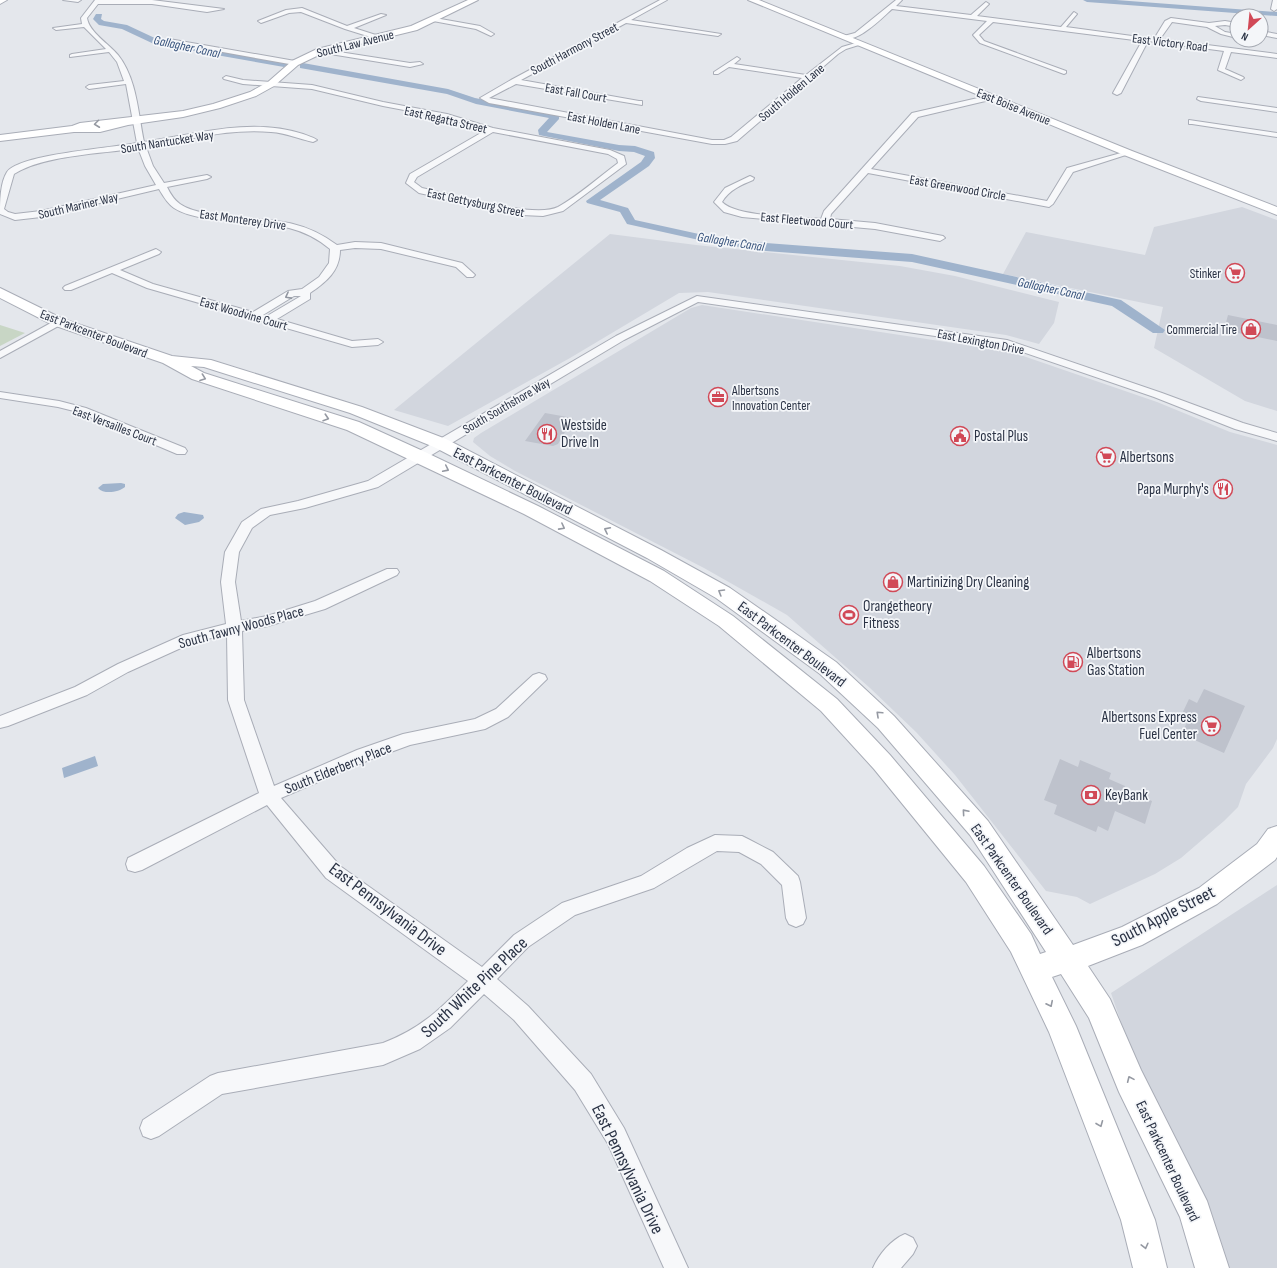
<svg xmlns="http://www.w3.org/2000/svg" width="1277" height="1268" viewBox="0 0 1277 1268" font-family="'Sofia Sans Condensed',sans-serif">
  <style>
    .built { fill: #d2d6de }
    .green { fill: #c8d6c5 }
    .water { fill: #9fb3cc }
    .lines { fill: none; stroke-linecap: round; stroke-linejoin: round }
    .canal { fill: #9fb3cc; fill-rule: evenodd }
    .building { fill: #bec2cc }
    .street-casing { stroke: #a9adb7; stroke-width: 2 }
    .secondary-casing { stroke: #a9adb7; stroke-width: 2 }
    .street { fill: #f7f8fa; fill-rule: evenodd }
    .secondary { fill: #fff; fill-rule: evenodd }
    .oneway { stroke: #9599a2 }
    .oneway2 { stroke: #9196a0 }
    .labels { text-anchor: middle; stroke-width: 3.5; stroke-linejoin: round; paint-order: stroke }
    .far-street-label { font-size: 13px; fill: #2b3345; stroke: #f4f6f9 }
    .far-water-label { font-size: 13px; font-style: italic; fill: #34507a; stroke: #f4f6f9 }
    .far-poi-label { font-size: 13px; fill: #2b3345; stroke: #f4f6f9; text-anchor: end }
    .poi-label { font-size: 15px; fill: #2b3345; stroke: #f4f6f9; text-anchor: start }
    .street-label { font-size: 15px; fill: #2b3345; stroke: #f4f6f9 }
    .near-street-label { font-size: 18px; fill: #2b3345; stroke: #f4f6f9 }
  </style>
  <rect width="100%" height="100%" fill="#e4e7ec"/>
  <path class="built" d="M1242,207L1277,220V411L1245,401L1154,348L1163,307L1003,274L1026,232L1145,255L1154,227Z
    M610,234L696,245L900,266L955,276L1059,302L1054,323L1039,344L1006,335L708,292L679,293L570,358L448,426L394,410Z
    M702,305L1012,352L1157,402L1230,432L1277,445V739L1273,748L1246,784L1238,807L1224,821L1181,858L1155,874L1090,904L1077,897L1046,891L955,775L916,732L870,688L787,615L704,568L515,471L490,456L473,442L474,438L481,433L691,308Z
    M1277,885V1268H1205L1111,993Z"/>
  <path class="green" d="M0,325L25,333L0,346Z"/>
  <path class="water" d="M121,483L125,484V487C119,492 104,495 98,488L103,484Z
    M184,512L203,515L204,518L199,522L185,525L175,518L178,514Z
    M95,756L98,766L64,778L62,768Z"/>
  <g class="lines">
    <path class="canal" d="M1083,0H1116L1277,12V16L1087,2Z
      M96,14H102L101,19L104,21L127,25L159,40L284,61L288,64L284,67L154,44L122,29L99,25L93,19Z
      M303,63L448,89L475,98L559,115V119L547,132L619,145L635,146L654,152L655,158L649,166L600,200L628,208L635,220L708,236L766,243L912,254L1121,300L1165,330L1163,333H1153L1112,306L912,262L766,251L708,242L627,224L620,212L587,203L586,201L641,162L645,156L634,152L619,151L539,135L538,130L549,118L476,104L447,94L300,68V64Z"/>
  </g>
  <path class="building" d="M1228,315L1277,325V341L1224,330Z
    M545,413L573,418L558,444L553,446L525,441Z
    M1204,689L1245,706L1224,753L1181,734L1189,719L1181,716L1189,699L1197,703Z
    M1060,759L1078,767L1080,760L1111,773L1109,779L1125,786L1124,790L1152,801L1145,824L1115,811L1108,831L1098,826L1096,832L1054,814L1057,805L1044,800Z"/>
  <g class="lines">
    <g class="street-casing">
      <path id="street" d="M63,0H81L78,2Z
        M95,0H152L224,9L207,12L152,4H98L87,18C89,32 109,44 118,55C137,79 138,113 144,142C196,134 252,117 303,134C308,136 313,137 317,140L313,142C299,139 286,133 271,132C229,128 187,140 146,147L153,166L164,183L207,175L211,177L207,179L167,187C170,193 174,200 180,204C201,219 265,217 293,224C310,228 323,235 337,245L355,242L381,243L462,263L473,273L475,275L473,277H467L456,267L381,249L355,248L340,250C340,271 326,282 310,293V299L277,319L352,341L378,339L383,342L378,345L352,347L147,288L112,273L71,290H65L63,288L65,286L156,249L161,252L159,254L120,270L153,284L253,312L288,291L302,289L319,277L329,263L330,249C318,239 305,232 289,228C259,221 198,224 174,208C168,204 163,196 159,189L41,217L15,220L0,214C0,202 0,183 7,172C20,154 112,148 137,143L126,84L89,89L86,87L89,85L124,81L117,62L109,52L70,57V55L72,54L106,49L84,27L56,30L53,28L82,24L81,18ZM138,148L145,166L156,185L41,211L15,214L8,212L4,209L14,174C43,155 102,154 138,148ZM294,296H301L267,316L263,315Z
        M660,0H667L631,20L721,34L718,36L626,23L521,80L639,101H642V105L516,84L489,98L712,140H724L731,137L802,78L729,67L718,74H714V72L737,57L740,59L734,64L806,75L842,47L859,42L862,44L846,49L838,54L737,141L725,144H712L489,103L480,98L511,80Z
        M896,0H902L896,6L971,15L986,2L989,4L977,16L1061,27L1074,12L1077,14L1066,27L1154,39L1165,21L1171,18L1209,23L1225,21L1237,23V27L1225,25L1215,26L1225,32L1237,34V38L1221,34L1207,27L1172,22L1160,39L1277,54V58L1231,52L1225,69L1243,77L1244,78L1241,80L1218,70L1224,51L1148,41L1121,93L1117,95L1113,93L1142,41L993,22L979,35L984,41L1066,71V73L1064,74L980,43L973,35L987,21L892,9C882,18 854,47 840,37L855,33Z
        M1273,0H1277V9L1274,11L1271,9Z
        M302,8L347,26L381,14L386,15L354,28L379,36V38L377,39L345,29L301,12L289,13L261,23L258,21L286,10Z
        M435,18L480,26L494,34L491,36L476,29L433,21L432,20Z
        M1261,31L1277,34V38L1261,35Z
        M169,39L295,61L298,63L295,65L167,42V40Z
        M320,49L410,63L420,62L423,64L410,67L318,52L317,51Z
        M226,76L243,80L312,85L383,102L447,114L493,128L610,150L624,156L626,164L563,211L543,216L522,215L419,193L406,183L410,174L486,130L446,118L383,106L312,89L243,84L224,79L223,78ZM493,132L608,154L617,159L618,163C599,177 578,196 558,207C534,219 450,194 422,188L414,182L417,177Z
        M991,95L995,97L994,99L918,117L871,169L1047,201L1067,168L1128,151L1132,153L1073,172L1053,204L1049,207L868,173L831,214L830,219L875,223L943,236L945,238L940,241L875,229L742,217L724,212L714,202L725,188L750,176L754,178L753,180C741,185 729,190 722,202C736,217 799,217 821,219L824,211L912,113Z
        M1198,97L1277,108V112L1201,101L1197,99Z
        M1189,120L1277,133V137L1192,124H1189Z
        M697,296L1007,340L1162,393L1243,423L1277,433V441L1235,429L1154,397L1005,346L698,302L624,340L378,487L305,508L270,515L252,528L239,552L235,582L241,621L267,616L315,601L387,569H397L399,572L397,575L325,609L268,626L242,631L244,700L274,786L357,750L403,734L475,719L496,709L533,675L539,673L545,675L547,679L508,717L485,729L410,745L369,760L281,798L340,866L482,967L514,935L562,903L641,876L687,848L715,835L742,836L748,839L773,852L798,876L800,882L806,918L803,924L796,927L789,924L786,918L782,885L761,864L739,852L717,851L654,888L575,915L528,947L497,979L528,1006L591,1074L624,1128L688,1268H664L608,1144L575,1090L514,1020L484,994L450,1028L420,1049L383,1065L222,1094L159,1136L151,1139L143,1136L140,1128L143,1120L210,1076L218,1073L383,1043C422,1028 439,1010 468,981L326,878L267,805L142,870L135,872L128,870L126,864L128,858L259,793L228,700L227,634L192,643L128,672L87,695L8,726L0,728V716L75,687L118,664L183,635L226,624L221,582L225,552L242,522L261,509L298,501L368,481L616,336Z
        M58,319L62,320L63,322L62,324L0,358V351Z
        M0,392L59,401L86,408L185,448L187,451L185,454H177L78,412L58,407L0,398Z
        M905,1234L913,1238L917,1246L913,1254L901,1268H873C879,1254 891,1240 905,1234Z"/>
    </g>
    <g class="secondary-casing">
      <path id="secondary" d="M0,0H7L0,4Z
        M468,0H478L417,30L323,53L298,65L274,86L256,96L220,108L183,117L128,125L100,132H74L0,141V135L72,126L80,123L183,111L213,104L250,92L268,82L292,61L317,49L411,26Z
        M748,0H759L1132,151L1277,207V215L1124,155Z
        M0,288L63,319L172,356L211,360L362,407L446,439L661,550L730,588L836,662L894,716L988,821L1073,945L1122,927L1199,888L1257,844L1268,829L1277,826V857L1275,860L1217,904L1142,945L1088,966L1110,999L1141,1070L1207,1201L1229,1268H1195L1180,1217L1119,1092L1089,1018L1061,974L1052,977L1076,1026L1155,1220L1167,1268H1133L1121,1220L1049,1032L1011,952L966,882L874,769L821,711L719,626L650,581L524,514L347,430L192,379L163,363L53,325L0,298ZM191,366L204,367L350,413L434,447L647,558L716,598L820,674L878,728L970,835L1046,952L1040,954L1031,934L984,866L890,755L837,699L733,616L664,571L538,506L425,452L359,422L204,373Z"/>
    </g>
    <use href="#street" class="street"/>
    <use href="#secondary" class="secondary"/>
  </g>
  <defs><path id="oneway-chevron" d="M-2-3.5L2.5 0L-2 3.5" fill="none" stroke-width="1.6" stroke-linecap="round" stroke-linejoin="round"/></defs>
  <g class="oneway">
    <use href="#oneway-chevron" transform="translate(97 124) rotate(173)"/>
    <use href="#oneway-chevron" transform="translate(203 378) rotate(20)"/>
    <use href="#oneway-chevron" transform="translate(326 418) rotate(18)"/>
    <use href="#oneway-chevron" transform="translate(446 469) rotate(26)"/>
    <use href="#oneway-chevron" transform="translate(562 527) rotate(28)"/>
    <use href="#oneway-chevron" transform="translate(607 530) rotate(-153)"/>
    <use href="#oneway-chevron" transform="translate(721 592) rotate(-149)"/>
    <use href="#oneway-chevron" transform="translate(879 714) rotate(-137)"/>
    <use href="#oneway-chevron" transform="translate(965 812) rotate(-131)"/>
    <use href="#oneway-chevron" transform="translate(1050 1004) rotate(64)"/>
    <use href="#oneway-chevron" transform="translate(1130 1079) rotate(-114)"/>
    <use href="#oneway-chevron" transform="translate(1100 1124) rotate(68)"/>
    <use href="#oneway-chevron" transform="translate(1145 1246) rotate(76)"/>
  </g>
  <use class="oneway2" href="#oneway-chevron" transform="translate(288 296) rotate(152)"/>
  <defs>
    <g id="supermarket-ring" transform="scale(1)"><circle r="9.5" fill="#f4f6f9" stroke="#d14957" stroke-width="1.5"/><path d="M-6-5.5h2.5l.6 2H6L4.5 2H-2.5L-4.4-4H-6ZM-1.5 3.2a1.3 1.3 0 1 0 .1 0ZM3 3.2a1.3 1.3 0 1 0 .1 0Z" fill="#d14957"/></g>
    <g id="shop-ring" transform="scale(1)"><circle r="9.5" fill="#f4f6f9" stroke="#d14957" stroke-width="1.5"/><path d="M-5-2.5h2.3a2.7 3.5 0 0 1 5.4 0H5L5.5 6h-11ZM-1.5-2.5h3a1.5 2.3 0 0 0-3 0Z" fill="#d14957"/></g>
    <g id="office-ring" transform="scale(1)"><circle r="9.5" fill="#f4f6f9" stroke="#d14957" stroke-width="1.5"/><path d="M-6-3h4V-5.5h4V-3h4V5H-6ZM-1-4.5V-3h2v-1.5ZM-6 0V1H6V0Z" fill="#d14957"/></g>
    <g id="restaurant-ring" transform="scale(1)"><circle r="9.5" fill="#f4f6f9" stroke="#d14957" stroke-width="1.5"/><path d="M-5-6h1v4h1v-4h1v4h1v-4h1v5L-1.5 .5V6h-2V.5L-5-1ZM5-6V6H3V1.5H1.5Q1.5-4 5-6Z" fill="#d14957"/></g>
    <g id="civic-ring" transform="scale(1)"><circle r="9.5" fill="#f4f6f9" stroke="#d14957" stroke-width="1.5"/><path d="M-.6-6.5H3V-4.5H.6V-3L4-1V1h2V6H-6V1h2V-1L-.6-3ZM-1.2 2.5V6h2.4V2.5Z" fill="#d14957"/></g>
    <g id="stadium-ring" transform="scale(1)"><circle r="9.5" fill="#f4f6f9" stroke="#d14957" stroke-width="1.5"/><path d="M0-5a6.5 5 0 1 0 0 10a6.5 5 0 1 0 0-10ZM-3.5-1.8h7v3.6h-7Z" fill="#d14957"/></g>
    <g id="fuel-ring" transform="scale(1)"><circle r="9.5" fill="#f4f6f9" stroke="#d14957" stroke-width="1.5"/><path d="M-5.5-6h7V0h2V4h1.3V-2.5L3-4.5l.8-.8L6-3V5H2.5V1h-1V6h-7ZM-4.2-4.7v3.2H.2V-4.7Z" fill="#d14957"/></g>
    <g id="bank-ring" transform="scale(1)"><circle r="9.5" fill="#f4f6f9" stroke="#d14957" stroke-width="1.5"/><path d="M-6-4H6V4H-6ZM0-2.3a2.3 2.3 0 1 0 0 4.6a2.3 2.3 0 1 0 0-4.6Z" fill="#d14957"/></g>
  </defs>
  <g fill-rule="evenodd">
    <use href="#supermarket-ring" x="1235" y="273"/>
    <use href="#shop-ring" x="1251" y="329"/>
    <use href="#office-ring" x="718" y="397"/>
    <use href="#restaurant-ring" x="547" y="434"/>
    <use href="#civic-ring" x="960" y="436"/>
    <use href="#supermarket-ring" x="1106" y="457"/>
    <use href="#restaurant-ring" x="1223" y="489"/>
    <use href="#shop-ring" x="893" y="582"/>
    <use href="#stadium-ring" x="849" y="615"/>
    <use href="#fuel-ring" x="1073" y="662"/>
    <use href="#supermarket-ring" x="1211" y="726"/>
    <use href="#bank-ring" x="1091" y="795"/>
  </g>
  <g class="labels">
    <g class="far-street-label">
      <text transform="translate(1170 42) rotate(7)" y="5">East Victory Road</text>
      <text transform="translate(355 43) rotate(-14)" y="5">South Law Avenue</text>
      <text transform="translate(574 48) rotate(-28)" y="5">South Harmony Street</text>
      <text transform="translate(576 92) rotate(10)" y="5">East Fall Court</text>
      <text transform="translate(791 92) rotate(-40)" y="5">South Holden Lane</text>
      <text transform="translate(1014 106) rotate(22)" y="5">East Boise Avenue</text>
      <text transform="translate(446 119) rotate(13)" y="5">East Regatta Street</text>
      <text transform="translate(604 122) rotate(11)" y="5">East Holden Lane</text>
      <text transform="translate(167 141) rotate(-9)" y="5">South Nantucket Way</text>
      <text transform="translate(958 187) rotate(10)" y="5">East Greenwood Circle</text>
      <text transform="translate(476 202) rotate(12)" y="5">East Gettysburg Street</text>
      <text transform="translate(78 205) rotate(-13)" y="5">South Mariner Way</text>
      <text transform="translate(243 219) rotate(8)" y="5">East Monterey Drive</text>
      <text transform="translate(807 220) rotate(5)" y="5">East Fleetwood Court</text>
      <text transform="translate(244 313) rotate(16)" y="5">East Woodvine Court</text>
      <text transform="translate(94 333) rotate(21)" y="5">East Parkcenter Boulevard</text>
      <text transform="translate(981 341) rotate(11)" y="5">East Lexington Drive</text>
      <text transform="translate(506 405) rotate(-30)" y="5">South Southshore Way</text>
      <text transform="translate(115 425) rotate(21)" y="5">East Versailles Court</text>
    </g>
    <g class="far-water-label">
      <text transform="translate(187 46) rotate(12)" y="5">Gallagher Canal</text>
      <text transform="translate(731 241) rotate(9)" y="5">Gallagher Canal</text>
      <text transform="translate(1051 288) rotate(12)" y="5">Gallagher Canal</text>
    </g>
    <g class="far-poi-label">
      <text x="1221" y="278">Stinker</text>
      <text x="1237" y="334">Commercial Tire</text>
      <text x="732" y="395" text-anchor="start">Albertsons<tspan x="732" dy="15">Innovation Center</tspan></text>
    </g>
    <g class="poi-label">
      <text x="561" y="430">Westside<tspan x="561" dy="17">Drive In</tspan></text>
      <text x="974" y="441">Postal Plus</text>
      <text x="1120" y="462">Albertsons</text>
      <text x="1209" y="494" text-anchor="end">Papa Murphy's</text>
      <text x="907" y="587">Martinizing Dry Cleaning</text>
      <text x="863" y="611">Orangetheory<tspan x="863" dy="17">Fitness</tspan></text>
      <text x="1087" y="658">Albertsons<tspan x="1087" dy="17">Gas Station</tspan></text>
      <text x="1197" y="722" text-anchor="end">Albertsons Express<tspan x="1197" dy="17">Fuel Center</tspan></text>
      <text x="1105" y="800">KeyBank</text>
    </g>
    <g class="street-label">
      <text transform="translate(513 481) rotate(27)" y="5">East Parkcenter Boulevard</text>
      <text transform="translate(241 627) rotate(-15)" y="5">South Tawny Woods Place</text>
      <text transform="translate(792 644) rotate(37)" y="5">East Parkcenter Boulevard</text>
      <text transform="translate(338 768) rotate(-22)" y="5">South Elderberry Place</text>
      <text transform="translate(1012 879) rotate(55)" y="5">East Parkcenter Boulevard</text>
      <text transform="translate(1168 1161) rotate(65)" y="5">East Parkcenter Boulevard</text>
    </g>
    <g class="near-street-label">
      <text transform="translate(388 909) rotate(37)" y="6">East Pennsylvania Drive</text>
      <text transform="translate(1163 916) rotate(-27)" y="6">South Apple Street</text>
      <text transform="translate(474 987) rotate(-43)" y="6">South White Pine Place</text>
      <text transform="translate(628 1169) rotate(64)" y="6">East Pennsylvania Drive</text>
    </g>
  </g>
  <g transform="translate(1249 28) rotate(207)"><circle r="19" fill="#f4f6f9" stroke="#a4a8b1"/>
  <path d="M0-3L7 15L0 10L-7 15Z" fill="#d14957"/>
  <text y="-6" font-size="11" font-weight="bold" text-anchor="middle" fill="#2b3345">N</text>
  </g>
</svg>
